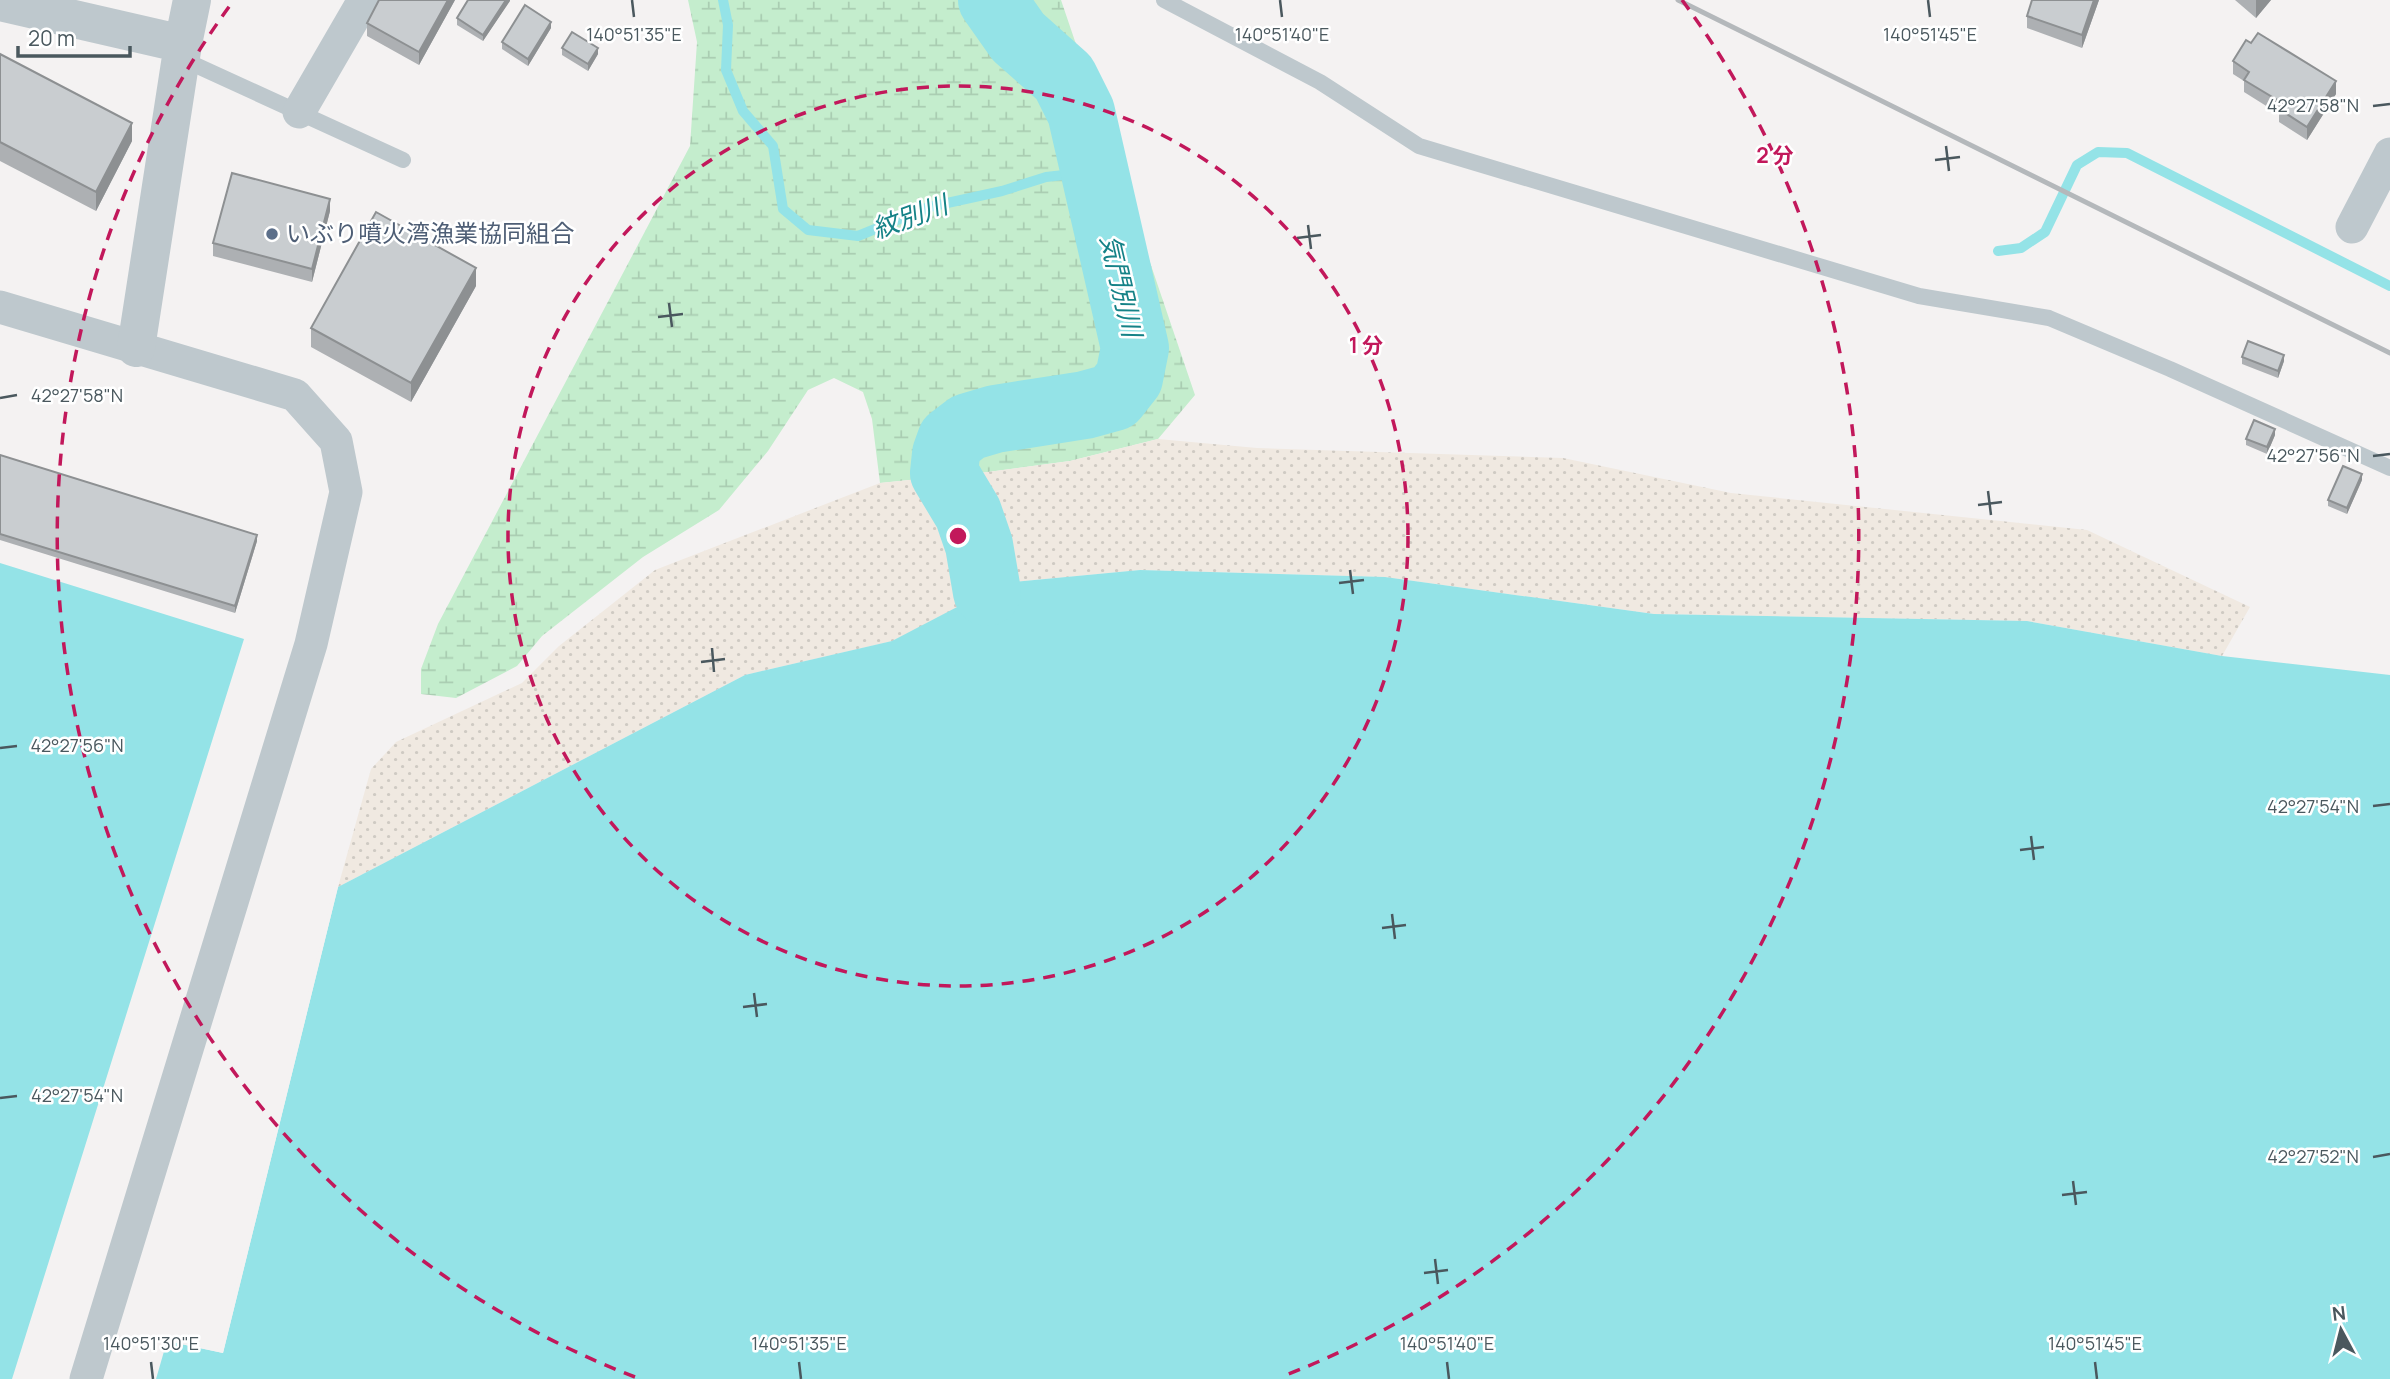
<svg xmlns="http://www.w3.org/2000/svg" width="2390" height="1379" viewBox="0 0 2390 1379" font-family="Manrope,'Noto Sans JP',sans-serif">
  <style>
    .wetland { fill: url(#wetland-marsh) }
    .sand { fill: url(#sand-dots) }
    .water { fill: #94e3e7 }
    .pier { fill: #f4f2f2 }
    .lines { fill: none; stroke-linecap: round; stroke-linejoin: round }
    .stream { stroke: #94e3e7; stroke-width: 10 }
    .river { stroke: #94e3e7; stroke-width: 68 }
    .service { stroke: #bec8cd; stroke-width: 16 }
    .minor { stroke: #bec8cd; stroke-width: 33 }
    .tertiary { stroke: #bec8cd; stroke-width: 38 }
    .rail { stroke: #b4b8bb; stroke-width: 5 }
    .wall { fill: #adb0b3 }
    .shaded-wall { fill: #8d9092 }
    .building { fill: #c9cdd0; stroke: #8d9092; stroke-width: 2 }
    .ticks { fill: none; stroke: #4a585e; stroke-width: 2.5 }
    .ring { fill: none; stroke: #c2185b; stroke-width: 3.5; stroke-dasharray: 12 9 }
    .service-dot { fill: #5c6f8a; stroke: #fff; stroke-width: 2.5 }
    .labels { text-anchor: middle; stroke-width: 5; stroke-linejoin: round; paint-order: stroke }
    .service-label { font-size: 24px; fill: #4e5e75; stroke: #fff; text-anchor: start }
    .water-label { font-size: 26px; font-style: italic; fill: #158287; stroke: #fff }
    .ticks-label { font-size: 18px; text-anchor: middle; fill: #4a585e; stroke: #fff; stroke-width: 5; stroke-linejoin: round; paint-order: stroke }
    .centre { fill: #c2185b; stroke: #fff; stroke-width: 3.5 }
    .ring-label { font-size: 21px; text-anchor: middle; font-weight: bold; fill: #c2185b; stroke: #fff; stroke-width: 5; stroke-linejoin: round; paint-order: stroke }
  </style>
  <defs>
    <pattern id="wetland-marsh" width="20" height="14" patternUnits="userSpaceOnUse" patternTransform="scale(1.75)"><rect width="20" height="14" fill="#c4edcd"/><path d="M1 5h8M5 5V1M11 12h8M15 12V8" fill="none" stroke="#aacdb2"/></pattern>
    <pattern id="sand-dots" width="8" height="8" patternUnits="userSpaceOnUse" patternTransform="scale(1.75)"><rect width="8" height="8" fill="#f0e9e1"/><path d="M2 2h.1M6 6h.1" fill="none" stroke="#cfcac3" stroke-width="1.8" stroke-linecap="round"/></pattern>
  </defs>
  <rect width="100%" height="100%" fill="#f4f2f2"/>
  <path class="wetland" d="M688,0H1061L1195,395L1158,439L1070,461L988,472L880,483L872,419L863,392L834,378L808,390L768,451L719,510L643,557L542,636L517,666L456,698L421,694V669L438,624L690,146L697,42Z"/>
  <path class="sand" d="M1158,439L1257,448L1563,458L1731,493L2087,530L2250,607L2222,656L2027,621L1654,614L1385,577L1140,570L1004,583L893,641L745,675L338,887L371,769L396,742L522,683L559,646L655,570L880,483L988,472L1070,461Z"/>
  <path class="water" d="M0,563L244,639L12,1379H0Z
    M1140,570L1385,577L1654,614L2027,621L2222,656L2390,675V1379H156L167,1341L223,1353L338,887L745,675L892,641L1003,583Z"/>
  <path class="pier" d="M339,883L223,1353L167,1341L168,1337L220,1349L334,887Z"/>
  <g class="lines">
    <path class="stream" d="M723,0L728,25L726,70L743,111L773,146L783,209L808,230L858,236L929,207L1002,191L1046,177L1073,174L1097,182
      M1998,251L2021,248L2045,232L2077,165L2098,152L2127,153L2390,286"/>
    <path class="river" d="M987,592L979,545L968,513L944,473L946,454L951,440L968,427L995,419L1085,405L1114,397L1129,378L1135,348L1081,112L1064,78L1018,37L992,0"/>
    <path class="service" d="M1164,0L1320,82L1419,146L1919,296L2049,318L2170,369L2390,468
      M180,58L403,160"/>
    <path class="minor" d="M299,112L364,0
      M2352,227L2390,154
      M0,307L295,395L336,441L346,492L311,644L86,1379"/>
    <path class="tertiary" d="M0,2L183,44
      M136,348L183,44L192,0"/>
    <path class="rail" d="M1678,0L2390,353"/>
  </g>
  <path class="wall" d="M455,0L419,65L367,36V23Z
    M510,0L483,41L457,25V18Z
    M2099,0L2082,48L2027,28V16Z
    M2235,0H2271L2256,18Z
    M551,28L528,66L502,49V42Z
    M562,48L598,54L588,71L562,55Z
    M0,54L132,141L96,211L0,161Z
    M2233,61L2336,94L2307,140L2279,122V114L2244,92V81L2233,74Z
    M330,211L312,282L213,256V243Z
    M476,286L411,402L311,347V328Z
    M2242,357L2284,361L2278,378L2242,364Z
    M2275,435L2267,454L2246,445V439Z
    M0,455L257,541L235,613L0,540Z
    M2362,480L2347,514L2328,506V500Z"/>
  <path class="shaded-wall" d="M448,0H455L419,65V52Z
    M506,0H510V1L483,41V35Z
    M2094,0H2099L2082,48V35Z
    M2256,0H2271L2256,18Z
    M551,22V28L528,66V59Z
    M598,48V54L588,71V64Z
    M2336,81V94L2307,140V127Z
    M132,123V141L96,211V192Z
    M330,199V211L312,282V269Z
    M476,268V286L411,402V383Z
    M2284,355V361L2278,378V371Z
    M2275,429V435L2267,454V447Z
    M2362,474V480L2347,514V508Z
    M257,535V541L235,613V606Z"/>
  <path class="building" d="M379,0H448L419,52L367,23Z
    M468,0H506L483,35L457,18Z
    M2032,0H2094L2082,35L2027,16Z
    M525,5L551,22L528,59L502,42Z
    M572,32L598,48L588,64L562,48Z
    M2258,33L2336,81L2307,127L2279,109L2282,103L2244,80L2249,72L2233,61L2246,40L2251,43Z
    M0,54L132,123L96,192L0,142Z
    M232,173L330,199L312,269L213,243Z
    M376,212L476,268L411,383L311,328Z
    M2248,341L2284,355L2278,371L2242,357Z
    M2254,420L2275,429L2267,447L2246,439Z
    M0,455L257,535L235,606L0,534Z
    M2343,466L2362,474L2347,508L2328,500Z"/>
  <path class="ticks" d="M632,0L634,17M1280,0L1282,17M1928,0L1930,17M2373,106L2390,104M1946,146L1949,171M1935,160L1960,157M1308,225L1311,249M1297,238L1321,235M669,303L672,327M658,317L683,314M0,398L17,395M2373,456L2390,454M1988,491L1991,515M1978,505L2002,502M1350,570L1353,594M1339,583L1364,580M712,648L714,672M701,662L725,659M0,748L17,746M2373,806L2390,804M2031,836L2034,860M2020,850L2044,847M1392,914L1395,939M1382,928L1406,925M754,993L757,1017M743,1007L767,1004M0,1098L17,1096M2373,1157L2390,1154M2073,1181L2076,1205M2062,1195L2087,1192M1435,1259L1438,1284M1424,1273L1448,1270M151,1362L153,1379M799,1362L801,1379M1447,1362L1449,1379M2095,1362L2097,1379"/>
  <g class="ring">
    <circle cx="958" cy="536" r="450"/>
    <path d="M635 1377A901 901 0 0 1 234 0M1682 0A901 901 0 0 1 1281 1377"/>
  </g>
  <circle class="service-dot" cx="272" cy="234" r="7"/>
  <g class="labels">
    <g class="service-label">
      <text x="286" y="242">いぶり噴火湾漁業協同組合</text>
    </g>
    <g class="water-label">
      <text transform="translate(910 217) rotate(-20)" y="9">紋別川</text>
      <text transform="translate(1121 286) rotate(77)" y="9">気門別川</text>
    </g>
  </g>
  <g class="ticks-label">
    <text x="634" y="41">140°51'35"E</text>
    <text x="1282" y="41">140°51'40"E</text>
    <text x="1930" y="41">140°51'45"E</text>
    <text x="2313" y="112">42°27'58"N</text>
    <text x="77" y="402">42°27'58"N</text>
    <text x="2313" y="462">42°27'56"N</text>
    <text x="77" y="752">42°27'56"N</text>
    <text x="2313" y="813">42°27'54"N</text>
    <text x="77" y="1102">42°27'54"N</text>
    <text x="2313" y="1163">42°27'52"N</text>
    <text x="151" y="1350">140°51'30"E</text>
    <text x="799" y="1350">140°51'35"E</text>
    <text x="1447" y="1350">140°51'40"E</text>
    <text x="2095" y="1350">140°51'45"E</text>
  </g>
  <circle cx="958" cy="536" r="10" class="centre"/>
  <g class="ring-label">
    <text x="1775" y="163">2 分</text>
    <text x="1366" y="353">1 分</text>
  </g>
  <g transform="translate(2341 1330) rotate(353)" stroke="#ffffff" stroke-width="5" paint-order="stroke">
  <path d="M0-5L12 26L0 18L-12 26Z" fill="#4a585e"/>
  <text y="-10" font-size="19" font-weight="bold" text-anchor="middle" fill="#4a585e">N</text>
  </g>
  <path d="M18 46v10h112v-10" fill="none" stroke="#4a585e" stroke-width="3.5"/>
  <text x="28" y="46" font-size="21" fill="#4a585e" stroke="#ffffff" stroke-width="5" paint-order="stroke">20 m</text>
</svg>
